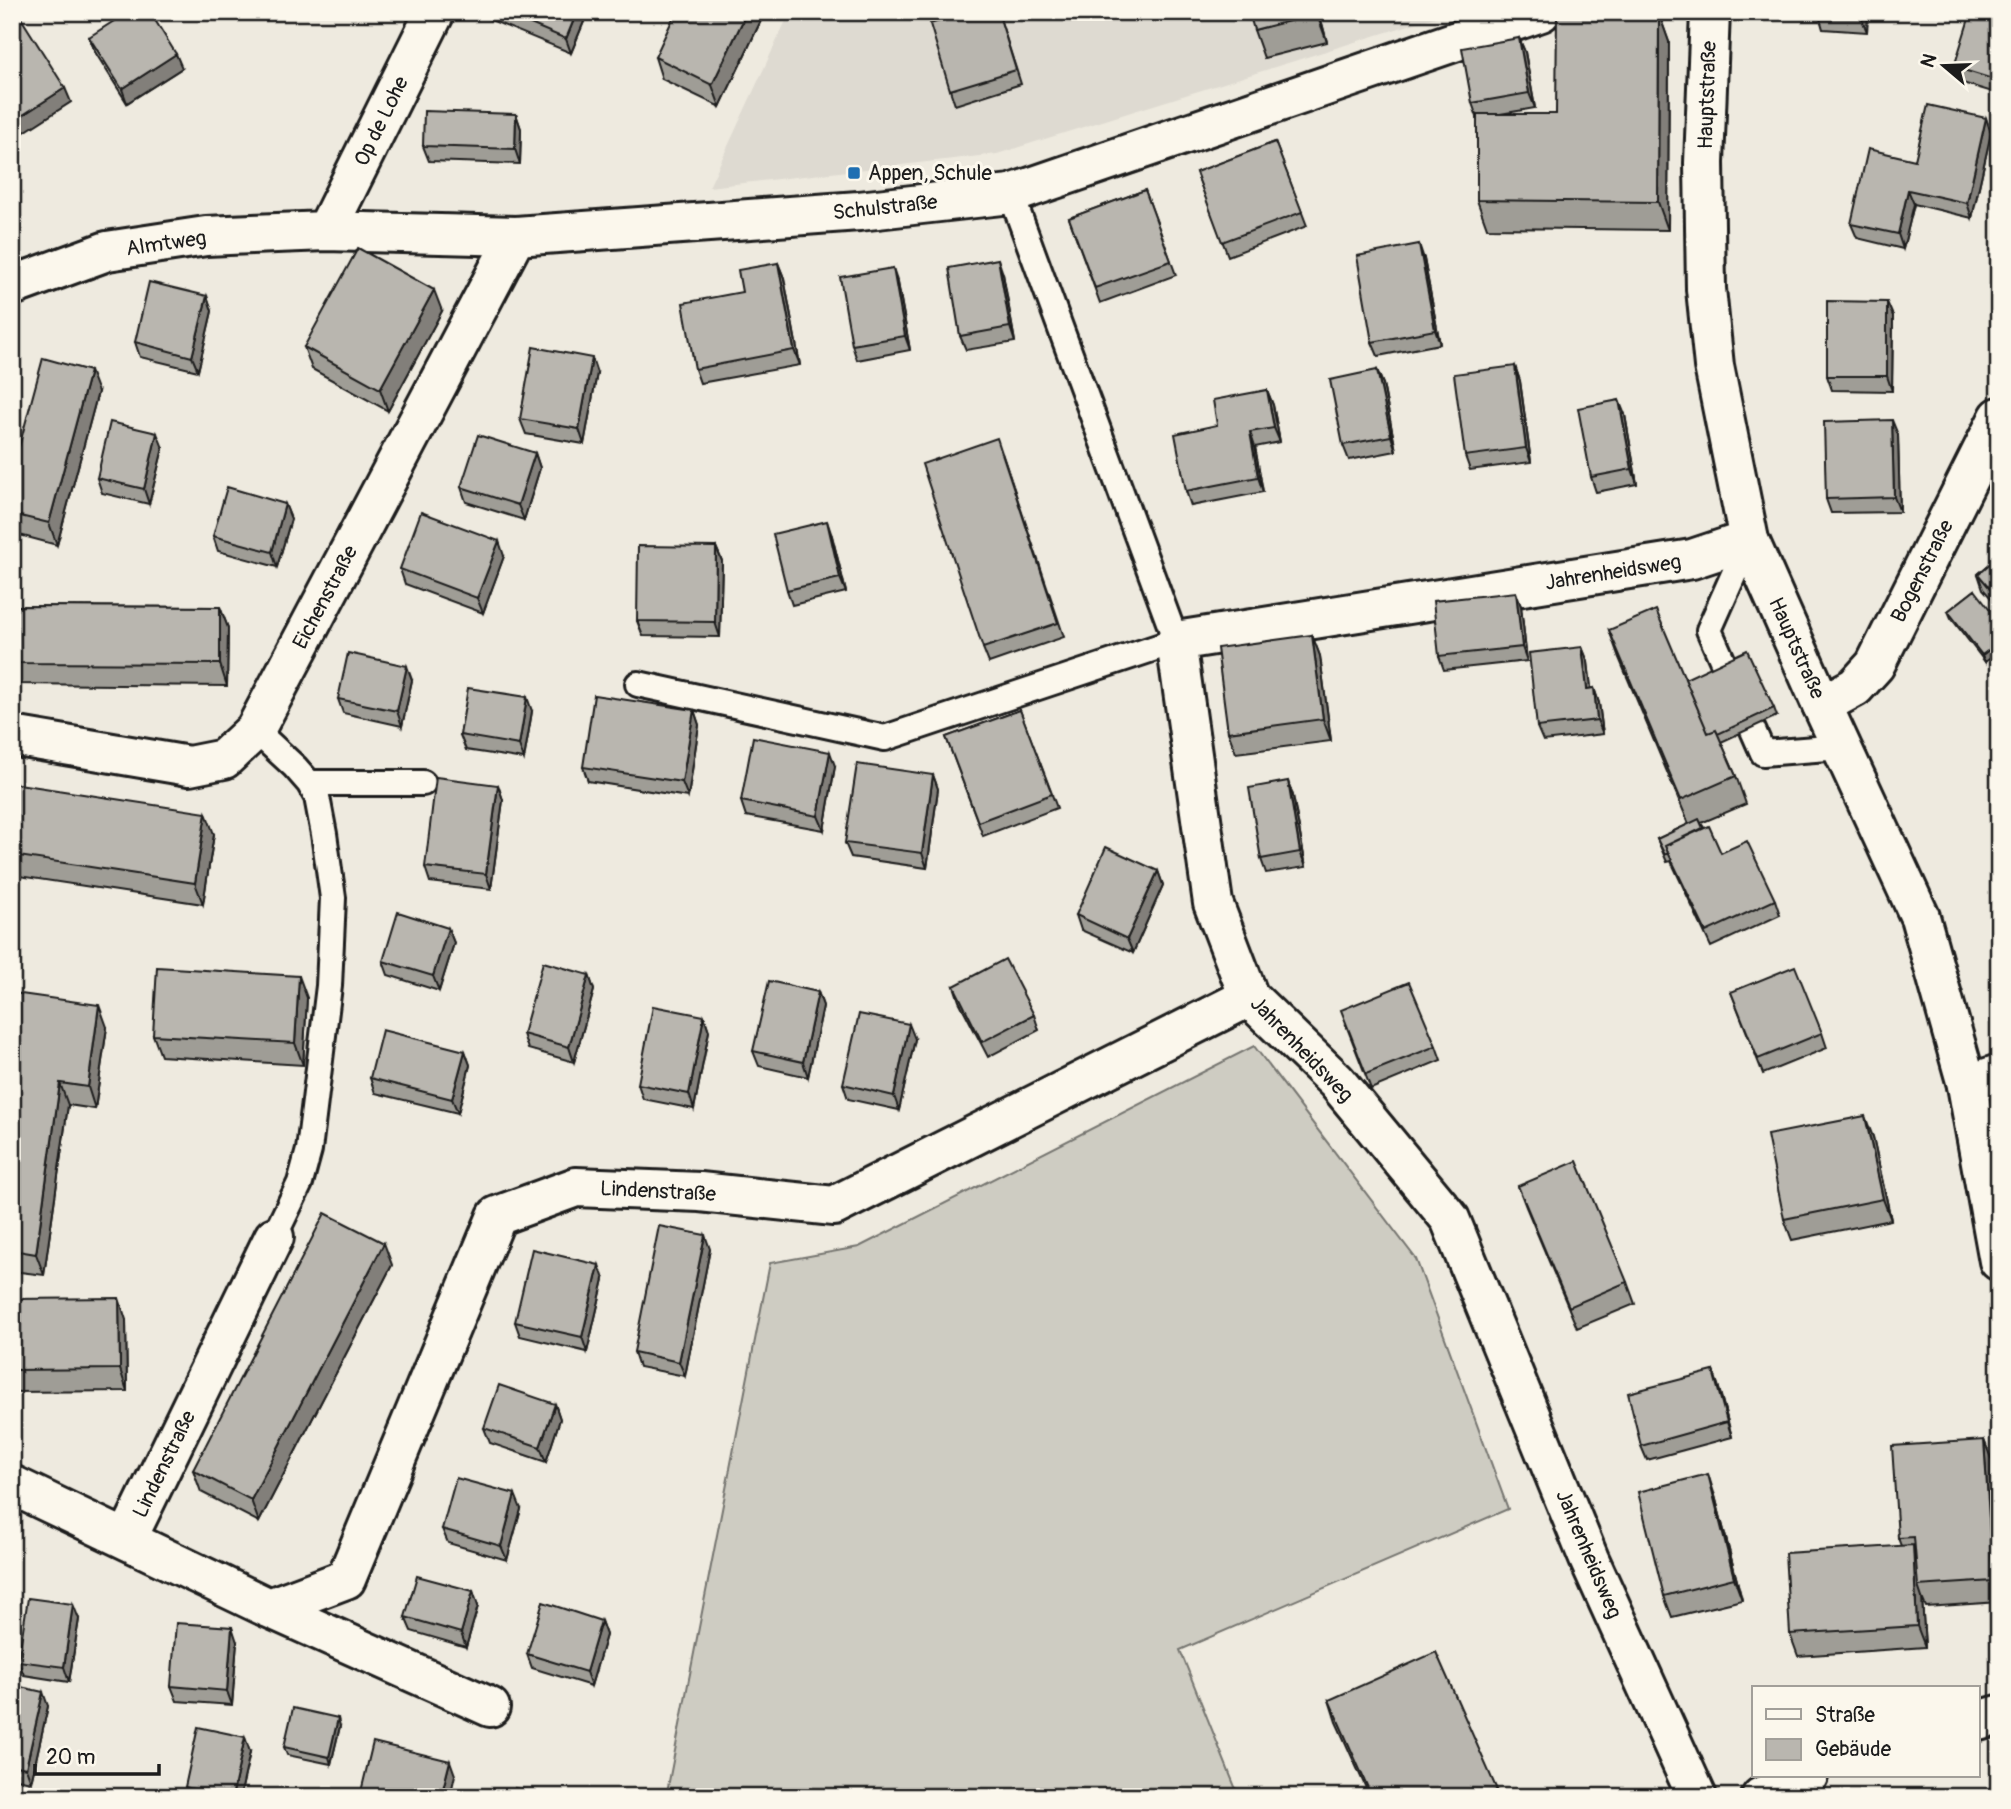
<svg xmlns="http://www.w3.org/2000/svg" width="2011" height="1809" viewBox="0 0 2011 1809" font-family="Pangolin,sans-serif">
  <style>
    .built { fill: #dedad1 }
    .grass { fill: #ceccc2; stroke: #75746f; stroke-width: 2 }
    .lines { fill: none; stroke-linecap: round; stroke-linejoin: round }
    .lane-casing { stroke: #1c1c1c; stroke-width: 30 }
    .street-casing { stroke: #1c1c1c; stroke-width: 44 }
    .secondary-casing { stroke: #1c1c1c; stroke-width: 44 }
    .lane { stroke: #fbf7ec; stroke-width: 24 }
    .street { stroke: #fbf7ec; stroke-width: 38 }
    .secondary { stroke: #fbf7ec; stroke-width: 38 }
    .wall { fill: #9f9d96; stroke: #1c1c1c; stroke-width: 2 }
    .shaded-wall { fill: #827f7a; stroke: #1c1c1c; stroke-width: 2 }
    .building { fill: #b9b6af; stroke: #1c1c1c; stroke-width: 2 }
    .poi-dot { fill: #1f6fb2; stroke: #fbf7ec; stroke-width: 2.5 }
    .labels { text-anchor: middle; stroke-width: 6; stroke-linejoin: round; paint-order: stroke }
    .street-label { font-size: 21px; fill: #1c1c1c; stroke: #fbf7ec }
    .poi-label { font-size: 21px; fill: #1c1c1c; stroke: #fbf7ec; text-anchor: start }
  </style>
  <rect width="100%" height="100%" fill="#eeeadf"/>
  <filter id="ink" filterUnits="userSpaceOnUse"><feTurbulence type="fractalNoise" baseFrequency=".0143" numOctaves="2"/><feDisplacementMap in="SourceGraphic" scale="14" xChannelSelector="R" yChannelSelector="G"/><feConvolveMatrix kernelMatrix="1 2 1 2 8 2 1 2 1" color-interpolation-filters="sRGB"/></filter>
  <g filter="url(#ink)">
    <path class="built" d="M790,12H1451L997,154L709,187Z"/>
    <path class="grass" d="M1254,1046L1416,1259L1508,1509L1180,1650L1239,1797H666L770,1263L859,1247Z"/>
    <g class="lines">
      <g class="lane-casing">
        <path id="lane" d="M1749,540L1709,630L1763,753L1841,747
          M638,684L885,738L1176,641L1011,194
          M255,730L295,767L309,783L317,797L324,834L333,898L329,986L309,1150L300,1183L274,1237
          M309,783H423"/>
      </g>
      <g class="street-casing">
        <path id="street" d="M326,231L435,12
          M12,286L107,251L206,236L326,231L516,236L859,211L1011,194L1541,12
          M1822,705L1855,687L1875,665L1999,417
          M12,736L189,766L224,759L255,730L516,236
          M1967,1085L1999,1074
          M12,1485L269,1608L346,1579L497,1216L576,1187L700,1192L834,1206L1249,997
          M127,1539L274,1237
          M269,1608L490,1707
          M1978,1721L1999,1715
          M1697,1797L1589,1559L1450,1219L1336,1081L1249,997L1213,903L1176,641L1692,559L1749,540
          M1761,1797L1808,1776"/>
      </g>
      <g class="secondary-casing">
        <path id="secondary" d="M1710,12L1704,163L1706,289L1714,366L1749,540L1822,705L1920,917L1967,1085L1999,1261"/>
      </g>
      <use href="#lane" class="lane"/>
      <use href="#street" class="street"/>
      <use href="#secondary" class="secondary"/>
    </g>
    <path class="wall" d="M484,12H588L571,53L486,18Z
      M765,12L720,107L662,79L655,57Z
      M998,12L1021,84L955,105L950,90Z
      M1319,12L1327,42L1264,58L1254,30Z
      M1818,12H1868L1867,32L1823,29Z
      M1999,12V94L1959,82L1954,67Z
      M1659,14L1669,42L1668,230L1487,228L1477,200V117L1472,103L1519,38L1525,52L1535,108L1500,114H1556Z
      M89,37L182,68L127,103L95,52Z
      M516,114L521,129L520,164L429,161L423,146Z
      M1986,118L1991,133L1972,218L1914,204L1903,249L1857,238L1851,224L1915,160Z
      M1275,142L1307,226L1228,256L1196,172Z
      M1145,190L1176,275L1100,303L1069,218Z
      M1424,259L1440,344L1378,356L1372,342Z
      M778,263L784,278L800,365L700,383L695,369L742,292Z
      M1003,274L1015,342L966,350L960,336Z
      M898,283L910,350L857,360L852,345Z
      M207,296L212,311L198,371L140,357L135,342Z
      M442,311L388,411L312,369L304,347Z
      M1893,316L1892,391L1832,390L1827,376Z
      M1515,366L1520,381L1531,462L1470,470L1465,456Z
      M1377,370L1383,384L1396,451L1349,460L1343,445Z
      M597,373L584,444L526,434L520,419Z
      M1267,390L1273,405L1280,442L1255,447L1263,492L1191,506L1186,491L1217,425Z
      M98,392L57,545L12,533V473Z
      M1625,415L1637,484L1596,492L1591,477Z
      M1898,435L1900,512L1831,513L1826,499Z
      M163,448L149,504L102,493L97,478Z
      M535,453L540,468L524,520L466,502L461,487Z
      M1002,453L1064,637L989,663L983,648Z
      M285,504L291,519L277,567L218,551L213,536Z
      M832,536L846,592L792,605L787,590Z
      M716,547L722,561L720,637L643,636L637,621Z
      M504,556L483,613L405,584L400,569Z
      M1999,556V607L1983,589L1978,574Z
      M1975,590L1985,662L1951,618L1948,611Z
      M12,606L220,607L228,628L227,686L12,684Z
      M1521,606L1527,661L1444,670L1439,656Z
      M1609,630L1685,679L1774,708L1777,716L1721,742L1736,776L1746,804L1701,823L1721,853L1775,900L1780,915L1711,947L1671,861L1667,862L1657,839L1689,824L1619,658Z
      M1312,635L1320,656L1331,741L1236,753L1228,732Z
      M1582,647L1588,662L1591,689L1594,688L1599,703L1603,734L1543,741L1537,727Z
      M412,680L402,726L343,713L338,699Z
      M694,710L699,725L688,797L588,781L583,767Z
      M1020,710L1057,808L983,836L946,737Z
      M532,711L524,759L466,750L460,735Z
      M835,766L824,830L746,816L741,801Z
      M933,775L938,789L927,868L851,857L845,843Z
      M12,783L214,834L203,904L12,875Z
      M498,785L503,800L491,889L430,882L425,867Z
      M1293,796L1306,867L1266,873L1261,859Z
      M1158,871L1163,885L1133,953L1081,930L1076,915Z
      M448,928L454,943L439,991L388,975L383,961Z
      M589,975L594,990L574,1062L528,1049L523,1034Z
      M954,986L1034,1015L1039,1030L988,1057L959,1001Z
      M818,992L823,1006L808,1077L759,1066L753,1051Z
      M1731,992L1822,1033L1827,1048L1763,1074Z
      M307,998L303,1065L161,1056L153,1035Z
      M12,1008L107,1027L95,1109L68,1105L44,1275L12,1271Z
      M704,1016L709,1031L694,1109L643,1099L638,1084Z
      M1346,1025L1436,1046L1441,1060L1371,1089Z
      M915,1039L899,1110L848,1099L843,1084Z
      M465,1051L470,1065L458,1113L375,1093L370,1078Z
      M1873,1137L1891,1220L1792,1240L1784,1219Z
      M1518,1186L1627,1282L1635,1304L1577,1328L1526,1207Z
      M710,1249L685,1376L639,1367L634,1352Z
      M392,1265L259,1522L201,1492L193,1470Z
      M604,1279L587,1352L520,1336L515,1322Z
      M12,1299L126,1320L127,1391L12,1392Z
      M1713,1371L1718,1385L1732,1437L1647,1460L1641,1446Z
      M555,1404L560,1419L546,1462L490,1443L484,1428Z
      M1984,1440L1992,1461L1999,1566V1602L1926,1607L1922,1598L1925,1647L1798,1656L1790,1634L1901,1546L1898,1538Z
      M1715,1496L1742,1600L1672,1617L1664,1596Z
      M521,1509L507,1560L448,1543L442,1529Z
      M473,1591L478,1606L466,1647L411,1631L405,1617Z
      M79,1619L69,1682L24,1675L18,1661Z
      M601,1621L606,1635L591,1686L532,1668L527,1654Z
      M237,1642L232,1705L177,1701L171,1686Z
      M12,1685L48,1706L31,1782L12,1778Z
      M1329,1700L1497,1790L1500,1797H1370L1336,1722Z
      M340,1726L331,1764L287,1755L284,1747Z
      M250,1752L240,1797H188L185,1787Z"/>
    <path class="shaded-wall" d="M577,12H588L571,53L566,39Z
      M747,12H765L720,107L712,85Z
      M1316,12H1319L1327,42Z
      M1862,12H1868L1867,32L1861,17Z
      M1659,14L1669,42L1668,230L1658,202Z
      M1519,38L1525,52L1535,108L1529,93Z
      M176,54L182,68L127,103L122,89Z
      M65,88L71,102L12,140V122Z
      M516,114L521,129L520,164L515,149Z
      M1986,118L1991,133L1972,218L1967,203Z
      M1908,190L1914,204L1903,249L1898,234Z
      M1419,244L1424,259L1440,344L1435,330Z
      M998,259L1003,274L1015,342L1010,327Z
      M778,263L784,278L800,365L794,350Z
      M893,268L898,283L910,350L905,336Z
      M434,290L442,311L388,411L380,389Z
      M207,296L212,311L198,371L192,357Z
      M1887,302L1893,316L1892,391L1887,376Z
      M592,358L597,373L584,444L579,429Z
      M1515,366L1520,381L1531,462L1526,448Z
      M1377,370L1383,384L1396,451L1391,436Z
      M90,371L98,392L57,545L49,523Z
      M1267,390L1273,405L1280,442L1274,428Z
      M1619,400L1625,415L1637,484L1632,469Z
      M1892,420L1898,435L1900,512L1894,497Z
      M1250,432L1255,447L1263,492L1258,477Z
      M157,433L163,448L149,504L144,489Z
      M535,453L540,468L524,520L518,505Z
      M285,504L291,519L277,567L272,552Z
      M827,521L832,536L846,592L840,578Z
      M499,541L504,556L483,613L477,598Z
      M716,547L722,561L720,637L715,622Z
      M1516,592L1521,606L1527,661L1522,647Z
      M220,607L228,628L227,686L220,664Z
      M1312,635L1320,656L1331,741L1323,719Z
      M1999,642V652L1985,662L1982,655Z
      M1582,647L1588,662L1593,704L1587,689Z
      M407,666L412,680L402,726L397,711Z
      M1594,688L1599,703L1603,734L1597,720Z
      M527,697L532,711L524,759L519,745Z
      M694,710L699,725L688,797L682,782Z
      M830,752L835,766L824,830L818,816Z
      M933,775L938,789L927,868L922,853Z
      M1288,781L1293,796L1306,867L1300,852Z
      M498,785L503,800L491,889L486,874Z
      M206,813L214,834L203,904L195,883Z
      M1158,871L1163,885L1133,953L1127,939Z
      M448,928L454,943L439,991L433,976Z
      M589,975L594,990L574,1062L569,1047Z
      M299,976L307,998L303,1065L295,1043Z
      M818,992L823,1006L808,1077L803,1062Z
      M99,1005L107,1027L95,1109L88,1087Z
      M704,1016L709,1031L694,1109L689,1094Z
      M909,1024L915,1039L899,1110L894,1096Z
      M465,1051L470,1065L458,1113L452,1099Z
      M60,1083L68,1105L44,1275L36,1254Z
      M1865,1116L1873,1137L1891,1220L1883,1199Z
      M705,1235L710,1249L685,1376L679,1362Z
      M384,1243L392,1265L259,1522L251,1500Z
      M599,1265L604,1279L587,1352L582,1337Z
      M119,1298L126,1320L127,1391L120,1369Z
      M1713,1371L1718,1385L1732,1437L1727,1422Z
      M555,1404L560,1419L546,1462L540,1447Z
      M1984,1440L1992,1461L1999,1566V1596L1993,1581Z
      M1708,1474L1715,1496L1742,1600L1734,1578Z
      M515,1494L521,1509L507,1560L501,1546Z
      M1913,1545L1921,1567L1918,1586L1922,1598L1925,1647L1917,1626Z
      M473,1591L478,1606L466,1647L461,1633Z
      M73,1604L79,1619L69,1682L64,1667Z
      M601,1621L606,1635L591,1686L586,1672Z
      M232,1627L237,1642L232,1705L227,1691Z
      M43,1692L48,1706L31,1782L26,1768Z
      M338,1718L340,1726L331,1764L329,1757Z
      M245,1737L250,1752L240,1797H232Z
      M450,1761L455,1775L450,1797H441Z"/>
    <path class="building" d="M128,12H150L176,54L122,89L89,37Z
      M502,12H577L566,39Z
      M676,12H747L712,85L655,57Z
      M968,12H998L1016,70L950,90L930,24Z
      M1249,12H1316L1317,14L1254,30Z
      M1818,12H1862L1861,17L1818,14Z
      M1971,12H1999V81L1954,67Z
      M1557,13L1659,14L1658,202L1477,200V114H1556Z
      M19,15L65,88L12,122V19Z
      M1519,38L1529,93L1472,103L1462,48Z
      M1928,105L1986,118L1967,203L1908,190L1898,234L1851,224L1868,149L1915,160Z
      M424,111L516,114L515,149L423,146Z
      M1275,142L1302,212L1222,242L1196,172Z
      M1145,190L1171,261L1095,288L1069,218Z
      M1419,244L1435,330L1372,342L1357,256Z
      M358,248L434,290L380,389L304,347Z
      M998,259L1010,327L960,336L949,268Z
      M778,263L794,350L695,369L683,303L742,292L738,270Z
      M893,268L905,336L852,345L840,277Z
      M149,282L207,296L192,357L135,342Z
      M1827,301L1887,302V376H1827Z
      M533,347L592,358L579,429L520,419Z
      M43,358L90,371L49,523L12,514V473Z
      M1515,366L1526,448L1465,456L1454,374Z
      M1377,370L1391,436L1343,445L1330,380Z
      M1267,390L1274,428L1250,432L1258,477L1186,491L1175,434L1217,425L1213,400Z
      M1619,400L1632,469L1591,477L1578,408Z
      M1892,420L1894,497L1826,499L1824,422Z
      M110,422L157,433L144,489L97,478Z
      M478,435L535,453L518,505L461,487Z
      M997,438L1058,623L983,648L922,464Z
      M227,487L285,504L272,552L213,536Z
      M421,512L499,541L477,598L400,569Z
      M827,521L840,578L787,590L773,534Z
      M638,546L716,547L715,622L637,621Z
      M1999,556V599L1978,574Z
      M1975,590L1999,621V642L1982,655L1948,611Z
      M1516,592L1522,647L1439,656L1433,601Z
      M12,606L220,607V664L12,663Z
      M1656,610L1708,733L1716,730L1736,776L1681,800L1609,630Z
      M1312,635L1323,719L1228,732L1217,648Z
      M1582,647L1587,689L1594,688L1597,720L1537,727L1529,653Z
      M1747,650L1774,708L1718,734L1716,730L1708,733L1685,679Z
      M348,653L407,666L397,711L338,699Z
      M468,688L527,697L519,745L460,735Z
      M594,695L694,710L682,782L583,767Z
      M1020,710L1052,794L978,822L946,737Z
      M753,737L830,752L818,816L741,801Z
      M857,764L933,775L922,853L845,843Z
      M436,777L498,785L486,874L425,867Z
      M1288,781L1300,852L1261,859L1249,788Z
      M12,783L206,813L195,883L12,855Z
      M1699,819L1703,828L1665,846L1668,853L1665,855L1657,839Z
      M1709,826L1721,853L1747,841L1775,900L1706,932L1665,846Z
      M1106,847L1158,871L1127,939L1076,915Z
      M398,912L448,928L433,976L383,961Z
      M1005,959L1034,1015L982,1042L954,986Z
      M543,962L589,975L569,1047L523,1034Z
      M1795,966L1822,1033L1758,1059L1731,992Z
      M157,967L299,976L295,1043L153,1035Z
      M769,981L818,992L803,1062L753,1051Z
      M1409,982L1436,1046L1366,1074L1341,1010Z
      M14,993L99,1005L88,1087L60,1083L36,1254L12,1250V1008Z
      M653,1006L704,1016L689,1094L638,1084Z
      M859,1014L909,1024L894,1096L843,1084Z
      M382,1030L465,1051L452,1099L370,1078Z
      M1865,1116L1883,1199L1784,1219L1767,1135Z
      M1577,1161L1627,1282L1569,1307L1518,1186Z
      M325,1213L384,1243L251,1500L193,1470Z
      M659,1226L705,1235L679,1362L634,1352Z
      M532,1249L599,1265L582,1337L515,1322Z
      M119,1298L120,1369L12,1370V1299Z
      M1713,1371L1727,1422L1641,1446L1628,1393Z
      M499,1385L555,1404L540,1447L484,1428Z
      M1984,1440L1993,1581L1918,1586L1914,1537L1898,1538L1892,1446Z
      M1708,1474L1734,1578L1664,1596L1638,1492Z
      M456,1478L515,1494L501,1546L442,1529Z
      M1913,1545L1917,1626L1790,1634L1785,1553Z
      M417,1576L473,1591L461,1633L405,1617Z
      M28,1598L73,1604L64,1667L18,1661Z
      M543,1602L601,1621L586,1672L527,1654Z
      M176,1623L232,1627L227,1691L171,1686Z
      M1436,1652L1497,1790L1483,1797H1372L1329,1700Z
      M12,1685L43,1692L26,1768L12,1765Z
      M293,1708L338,1718L329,1757L284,1747Z
      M198,1727L245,1737L232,1797H227L185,1787Z
      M373,1742L450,1761L441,1797H364L360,1796Z
      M515,1788L555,1797H513Z"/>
  </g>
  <rect class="poi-dot" x="847" y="166" width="14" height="14" rx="3.5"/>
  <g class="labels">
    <g class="street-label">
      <text transform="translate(1707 95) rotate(-88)" y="7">Hauptstraße</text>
      <text transform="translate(381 121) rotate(-64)" y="7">Op de Lohe</text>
      <text transform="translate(885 207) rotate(-6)" y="7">Schulstraße</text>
      <text transform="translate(166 243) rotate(-8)" y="7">Almtweg</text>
      <text transform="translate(1922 571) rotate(-63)" y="7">Bogenstraße</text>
      <text transform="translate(1613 572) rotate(-9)" y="7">Jahrenheidsweg</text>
      <text transform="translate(325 597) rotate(-62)" y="7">Eichenstraße</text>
      <text transform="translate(1797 648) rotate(66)" y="7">Hauptstraße</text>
      <text transform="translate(1302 1049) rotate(46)" y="7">Jahrenheidsweg</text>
      <text transform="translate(658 1191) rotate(3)" y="7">Lindenstraße</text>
      <text transform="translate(164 1464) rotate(-64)" y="7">Lindenstraße</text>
      <text transform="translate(1589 1554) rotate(67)" y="7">Jahrenheidsweg</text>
    </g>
    <g class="poi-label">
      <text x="868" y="180">Appen, Schule</text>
    </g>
  </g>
  <rect width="2011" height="1809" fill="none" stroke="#fbf7ec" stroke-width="42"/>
  <rect x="21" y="21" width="1969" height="1767" fill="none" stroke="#1c1c1c" stroke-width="2.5" filter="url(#ink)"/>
  <rect x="1752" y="1686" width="228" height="91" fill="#fbf7ec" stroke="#a29f99" stroke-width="2"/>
  <rect x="1766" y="1709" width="35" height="10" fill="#fbf7ec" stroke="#a29f99" stroke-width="2"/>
  <text x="1815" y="1722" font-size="21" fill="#1c1c1c">Straße</text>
  <rect x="1766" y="1739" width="35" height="21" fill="#b9b6af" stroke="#a29f99" stroke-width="2"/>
  <text x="1815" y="1756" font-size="21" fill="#1c1c1c">Gebäude</text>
  <g transform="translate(1944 66) rotate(289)" stroke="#fbf7ec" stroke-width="5" paint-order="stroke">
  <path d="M0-5L12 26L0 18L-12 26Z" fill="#1c1c1c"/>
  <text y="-10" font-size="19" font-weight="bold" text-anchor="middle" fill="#1c1c1c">N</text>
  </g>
  <path d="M35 1764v10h124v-10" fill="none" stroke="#1c1c1c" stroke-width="3.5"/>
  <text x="46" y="1764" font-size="21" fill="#1c1c1c" stroke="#fbf7ec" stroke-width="5" paint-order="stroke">20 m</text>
</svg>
